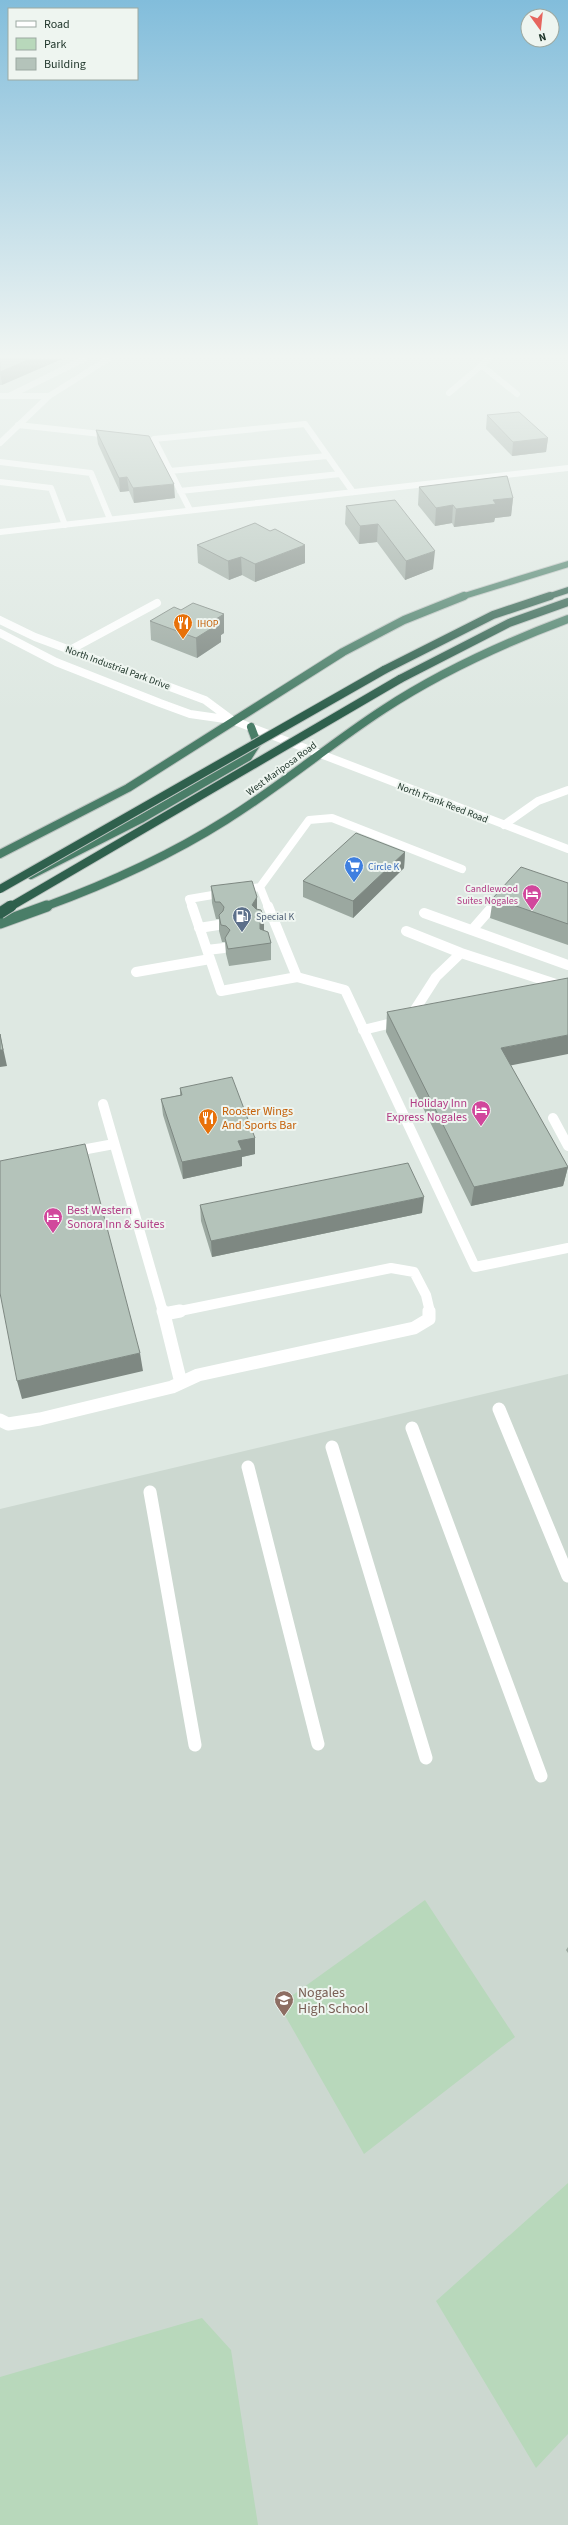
<svg xmlns="http://www.w3.org/2000/svg" width="568" height="2525" viewBox="0 0 568 2525" font-family="'Source Sans 3',sans-serif">
  <style>
    .built { fill: #ccd8d0 }
    .green { fill: #b8d8bb }
    .lines { fill: none; stroke-linecap: round; stroke-linejoin: round }
    .trunk-far2-casing { stroke: #bcc3c0; stroke-width: 8 }
    .trunk-far1-casing { stroke: #bcc3c0; stroke-width: 10 }
    .trunk-casing { stroke: #bcc3c0; stroke-width: 13 }
    .motorway-far1-casing { stroke: #bcc3c0; stroke-width: 8 }
    .motorway-casing { stroke: #bcc3c0; stroke-width: 10 }
    .service-far3 { stroke: #fff; stroke-width: 6 }
    .service-far2 { stroke: #fff; stroke-width: 8 }
    .service-far1 { stroke: #fff; stroke-width: 10 }
    .service { stroke: #fff; stroke-width: 13 }
    .minor-far1 { stroke: #fff; stroke-width: 6 }
    .minor { stroke: #fff; stroke-width: 8 }
    .tertiary-far1 { stroke: #fff; stroke-width: 6 }
    .tertiary { stroke: #fff; stroke-width: 8 }
    .trunk-far2 { stroke: #4a7e68; stroke-width: 6 }
    .trunk-far1 { stroke: #4a7e68; stroke-width: 8 }
    .trunk { stroke: #4a7e68; stroke-width: 11 }
    .motorway-far1 { stroke: #2f604d; stroke-width: 6 }
    .motorway { stroke: #2f604d; stroke-width: 8 }
    .motorway-bridge-far1-casing { stroke: #bcc3c0; stroke-width: 10; stroke-linecap: butt }
    .motorway-bridge-casing { stroke: #bcc3c0; stroke-width: 13; stroke-linecap: butt }
    .motorway-bridge-far1 { stroke: #2f604d; stroke-width: 8 }
    .motorway-bridge { stroke: #2f604d; stroke-width: 11 }
    .wall { fill: #9ba8a0 }
    .shaded-wall { fill: #7e8882 }
    .building { fill: #b4c3ba; stroke: #7e8882 }
    .labels { text-anchor: middle; stroke-width: 4; stroke-linejoin: round; paint-order: stroke }
    .far-food-label { font-size: 10px; fill: #c56008; stroke: #eef5f0; text-anchor: start }
    .far-street-label { font-size: 10px; fill: #21372c; stroke: #eef5f0 }
    .far-shop-label { font-size: 10px; fill: #366cbe; stroke: #eef5f0; text-anchor: start }
    .far-hotel-label { font-size: 10px; fill: #b23c85; stroke: #eef5f0; text-anchor: end }
    .far-service-label { font-size: 10px; fill: #4e5e75; stroke: #eef5f0; text-anchor: start }
    .hotel-label { font-size: 12px; fill: #b23c85; stroke: #eef5f0; text-anchor: end }
    .food-label { font-size: 12px; fill: #c56008; stroke: #eef5f0; text-anchor: start }
    .near-education-label { font-size: 14px; fill: #785e54; stroke: #eef5f0; text-anchor: start }
  </style>
  <rect width="100%" height="100%" fill="#dee8e2"/>
  <path class="built" d="M568,1374V2525H0V1509Z"/>
  <path class="green" d="M425,1900L515,2037L364,2154L279,2005Z
    M568,2183V2434L536,2468L436,2301Z
    M202,2318L231,2350L258,2525H0V2377Z"/>
  <g class="lines">
    <g class="trunk-far2-casing">
      <path id="trunk-far2" d="M461,597L568,564"/>
    </g>
    <g class="trunk-far1-casing">
      <path id="trunk-far1" d="M0,854L128,788L343,652L404,620L464,596
        M31,875L141,819L248,757L257,743L251,727
        M44,907C107,884 169,856 226,820C281,786 330,744 384,709C442,671 504,643 568,619"/>
    </g>
    <g class="trunk-casing">
      <path id="trunk" d="M0,923L47,906"/>
    </g>
    <g class="motorway-far1-casing">
      <path id="motorway-far1" d="M547,597L568,590"/>
    </g>
    <g class="motorway-casing">
      <path id="motorway" d="M384,670L493,615L550,596
        M400,679L509,623L568,602"/>
    </g>
    <path class="service-far3" d="M0,396H49
      M9,396L84,359
      M18,425L110,435
      M0,462L91,473L110,519
      M170,471L327,456
      M0,482L51,488L65,525
      M180,491L340,474
      M190,510L154,439L305,424L353,492"/>
    <path class="service-far2" d="M70,650L157,603
      M260,887L268,907
      M260,887L309,820L332,818L462,869
      M192,907L189,899L260,887
      M492,907L501,897"/>
    <path class="service-far1" d="M192,906L221,991L297,977L268,906
      M424,913L568,965
      M199,928L218,925
      M472,930L493,906
      M406,931L461,953L568,988
      M207,950L224,948
      M136,972L210,959
      M297,977L345,990L475,1267L568,1248
      M363,1030L409,1019L436,977L461,953
      M103,1104L163,1312
      M553,1118L568,1146
      M71,1152L114,1144
      M175,1312L391,1268L414,1272L426,1295L430,1312"/>
    <path class="service" d="M163,1311L164,1314L180,1311
      M164,1314L181,1383
      M499,1409L568,1576
      M0,1420L8,1424L40,1419L172,1387L198,1375L414,1328L429,1319V1311
      M412,1428L541,1776
      M332,1447L426,1758
      M248,1467L318,1744
      M150,1492L195,1745"/>
    <path class="minor-far1" d="M481,365L517,394
      M449,393L489,359
      M0,532L568,468"/>
    <path class="minor" d="M504,825L538,801L568,790"/>
    <path class="tertiary-far1" d="M0,443L49,396L108,359"/>
    <path class="tertiary" d="M0,620L35,637L205,700L232,720
      M0,633L56,662L160,703L190,714L232,720L568,849"/>
    <use href="#trunk-far2" class="trunk-far2"/>
    <use href="#trunk-far1" class="trunk-far1"/>
    <use href="#trunk" class="trunk"/>
    <use href="#motorway-far1" class="motorway-far1"/>
    <use href="#motorway" class="motorway"/>
    <g class="motorway-bridge-far1-casing">
      <path id="motorway-bridge-far1" d="M0,889L384,670
        M10,907L400,679"/>
    </g>
    <g class="motorway-bridge-casing">
      <path id="motorway-bridge" d="M0,913L11,906"/>
    </g>
    <use href="#motorway-bridge-far1" class="motorway-bridge-far1"/>
    <use href="#motorway-bridge" class="motorway-bridge"/>
  </g>
  <path class="wall" d="M0,359L2,385H0Z
    M487,415L548,438L546,452L512,456L486,429Z
    M96,430L175,498L134,503L129,491L120,492L98,444Z
    M419,487L513,498L511,516L495,518L494,522L454,527L452,523L435,526L418,505Z
    M395,500L433,569L405,580L377,542L359,544L345,524L346,506Z
    M197,545L305,563L255,582L242,575L229,580L198,563Z
    M181,610L224,614V633L221,635V642L197,658L151,640L150,621Z
    M405,852L404,868L353,918L303,897V881Z
    M568,883V945L490,918L493,898Z
    M211,886L257,909L264,930L271,943V960L229,966L226,954L225,942H222L219,931V919H216L212,903Z
    M387,1012L511,1066L568,1167L563,1186L471,1206L386,1032Z
    M180,1088L255,1138V1154L242,1157V1166L183,1179L163,1115L161,1099L180,1095Z
    M200,1205L422,1213L212,1257L201,1221Z
    M568,1947V1953L566,1950Z"/>
  <path class="shaded-wall" d="M30,359H62L2,385L0,372Z
    M548,438L546,452L512,456L513,442Z
    M127,477L129,491L120,492L119,478Z
    M174,484L175,498L134,503L133,488Z
    M513,498L511,516L495,518L494,522L454,527L456,509L493,500Z
    M453,505L452,523L435,526L436,508Z
    M378,524L377,542L359,544L360,526Z
    M305,545V563L255,582V564Z
    M435,551L433,569L405,580L406,561Z
    M241,557L242,575L229,580L228,561Z
    M224,614V633L221,635V642L197,658L196,638L213,621Z
    M405,852L404,868L353,918V901Z
    M257,897V914L252,905Z
    M264,919V936L260,940V923Z
    M0,1034L7,1066L0,1067Z
    M568,1035V1054L498,1068L501,1048Z
    M255,1138V1154L242,1157V1166L183,1179L182,1162L238,1141Z
    M568,1167L563,1186L471,1206L474,1187Z
    M424,1197L422,1213L212,1257L211,1241Z
    M140,1353L143,1371L22,1399L17,1381Z"/>
  <path class="building" d="M0,359H30L0,372Z
    M519,412L548,438L513,442L487,415Z
    M96,430L149,436L174,484L133,488L127,477L119,478Z
    M507,476L513,498L493,500L496,504L456,509L453,505L436,508L419,487Z
    M395,500L435,551L406,561L378,524L360,526L346,506Z
    M255,523L270,531L275,529L305,545L255,564L241,557L228,561L197,545Z
    M193,603L224,614L213,621L220,623L196,638L150,621L174,607L181,610Z
    M356,833L405,852L353,901L303,881Z
    M521,867L568,883V924L493,898Z
    M252,881L257,897L252,905L256,909L261,910L264,919L260,923V929L268,932L271,943L228,949L225,938L230,930L226,926L221,925L219,915L223,911L224,907L220,902H215L211,886Z
    M568,978V1035L501,1048L568,1167L474,1187L387,1012Z
    M0,1034L3,1050H0Z
    M232,1077L255,1138L238,1141L242,1150L182,1162L161,1099L182,1095L180,1088Z
    M85,1144L140,1353L17,1381L0,1293V1161Z
    M408,1163L424,1197L211,1241L200,1205Z"/>
  <linearGradient id="sky" x2="0" y2="1"><stop stop-color="#82bddb"/><stop offset="0.5" stop-color="#f0f5f2"/><stop offset="1" stop-color="#f0f5f2" stop-opacity="0"/></linearGradient>
  <rect width="568" height="712" fill="url(#sky)"/>
  <defs>
    <g id="restaurant-pin" transform="scale(1)"><path d="M0 17L-7.5 6A9.5 9.5 0 1 1 7.5 6Z" fill="#e8710a" stroke="#eef5f0"/><path d="M-5-6h1v4h1v-4h1v4h1v-4h1v5L-1.5 .5V6h-2V.5L-5-1ZM5-6V6H3V1.5H1.5Q1.5-4 5-6Z" fill="#fff"/></g>
    <g id="supermarket-pin" transform="scale(1)"><path d="M0 17L-7.5 6A9.5 9.5 0 1 1 7.5 6Z" fill="#3f7fe0" stroke="#eef5f0"/><path d="M-6-5.5h2.5l.6 2H6L4.5 2H-2.5L-4.4-4H-6ZM-1.5 3.2a1.3 1.3 0 1 0 .1 0ZM3 3.2a1.3 1.3 0 1 0 .1 0Z" fill="#fff"/></g>
    <g id="hotel-pin" transform="scale(1)"><path d="M0 17L-7.5 6A9.5 9.5 0 1 1 7.5 6Z" fill="#d1479c" stroke="#eef5f0"/><path d="M-6-4.5h1.5V1H6V5H4.5V3h-9V5H-6ZM-4 0a1.8 1.8 0 1 1 3.6 0ZM.5 0V-2.5h3Q6-2.5 6 0Z" fill="#fff"/></g>
    <g id="fuel-pin" transform="scale(1)"><path d="M0 17L-7.5 6A9.5 9.5 0 1 1 7.5 6Z" fill="#5c6f8a" stroke="#eef5f0"/><path d="M-5.5-6h7V0h2V4h1.3V-2.5L3-4.5l.8-.8L6-3V5H2.5V1h-1V6h-7ZM-4.2-4.7v3.2H.2V-4.7Z" fill="#fff"/></g>
    <g id="school-pin" transform="scale(1)"><path d="M0 17L-7.5 6A9.5 9.5 0 1 1 7.5 6Z" fill="#8d6e63" stroke="#eef5f0"/><path d="M0-5L7-2L0 1L-7-2ZM-4 1L0 2.5L4 1V4Q0 6-4 4Z" fill="#fff"/></g>
  </defs>
  <g fill-rule="evenodd">
    <use href="#restaurant-pin" x="183" y="623"/>
    <use href="#supermarket-pin" x="354" y="866"/>
    <use href="#hotel-pin" x="532" y="894"/>
    <use href="#fuel-pin" x="242" y="916"/>
    <use href="#hotel-pin" x="481" y="1110"/>
    <use href="#restaurant-pin" x="208" y="1118"/>
    <use href="#hotel-pin" x="53" y="1217"/>
    <use href="#school-pin" x="284" y="2000"/>
  </g>
  <g class="labels">
    <g class="far-food-label">
      <text x="197" y="627">IHOP</text>
    </g>
    <g class="far-street-label">
      <text transform="translate(118 667) rotate(20)" y="4">North Industrial Park Drive</text>
      <text transform="translate(281 768) rotate(-36)" y="4">West Mariposa Road</text>
      <text transform="translate(443 802) rotate(21)" y="4">North Frank Reed Road</text>
    </g>
    <g class="far-shop-label">
      <text x="368" y="870">Circle K</text>
    </g>
    <g class="far-hotel-label">
      <text x="518" y="892">Candlewood<tspan x="518" dy="12">Suites Nogales</tspan></text>
    </g>
    <g class="far-service-label">
      <text x="256" y="920">Special K</text>
    </g>
    <g class="hotel-label">
      <text x="467" y="1107">Holiday Inn<tspan x="467" dy="14">Express Nogales</tspan></text>
      <text x="67" y="1214" text-anchor="start">Best Western<tspan x="67" dy="14">Sonora Inn &amp; Suites</tspan></text>
    </g>
    <g class="food-label">
      <text x="222" y="1115">Rooster Wings<tspan x="222" dy="14">And Sports Bar</tspan></text>
    </g>
    <g class="near-education-label">
      <text x="298" y="1997">Nogales<tspan x="298" dy="16">High School</tspan></text>
    </g>
  </g>
  <rect x="8" y="8" width="130" height="72" fill="#eef5f0" stroke="#9ca9a2"/>
  <rect x="16" y="21" width="20" height="6" fill="#ffffff" stroke="#9ca9a2"/>
  <text x="44" y="28" font-size="12" fill="#21372c">Road</text>
  <rect x="16" y="38" width="20" height="12" fill="#b8d8bb" stroke="#9ca9a2"/>
  <text x="44" y="48" font-size="12" fill="#21372c">Park</text>
  <rect x="16" y="58" width="20" height="12" fill="#b4c3ba" stroke="#9ca9a2"/>
  <text x="44" y="68" font-size="12" fill="#21372c">Building</text>
  <g transform="translate(540 28) rotate(165)"><circle r="19" fill="#eef5f0" stroke="#9ca9a2"/>
  <path d="M0-3L7 15L0 10L-7 15Z" fill="#e6655e"/>
  <text y="-6" font-size="11" font-weight="bold" text-anchor="middle" fill="#21372c">N</text>
  </g>
</svg>
